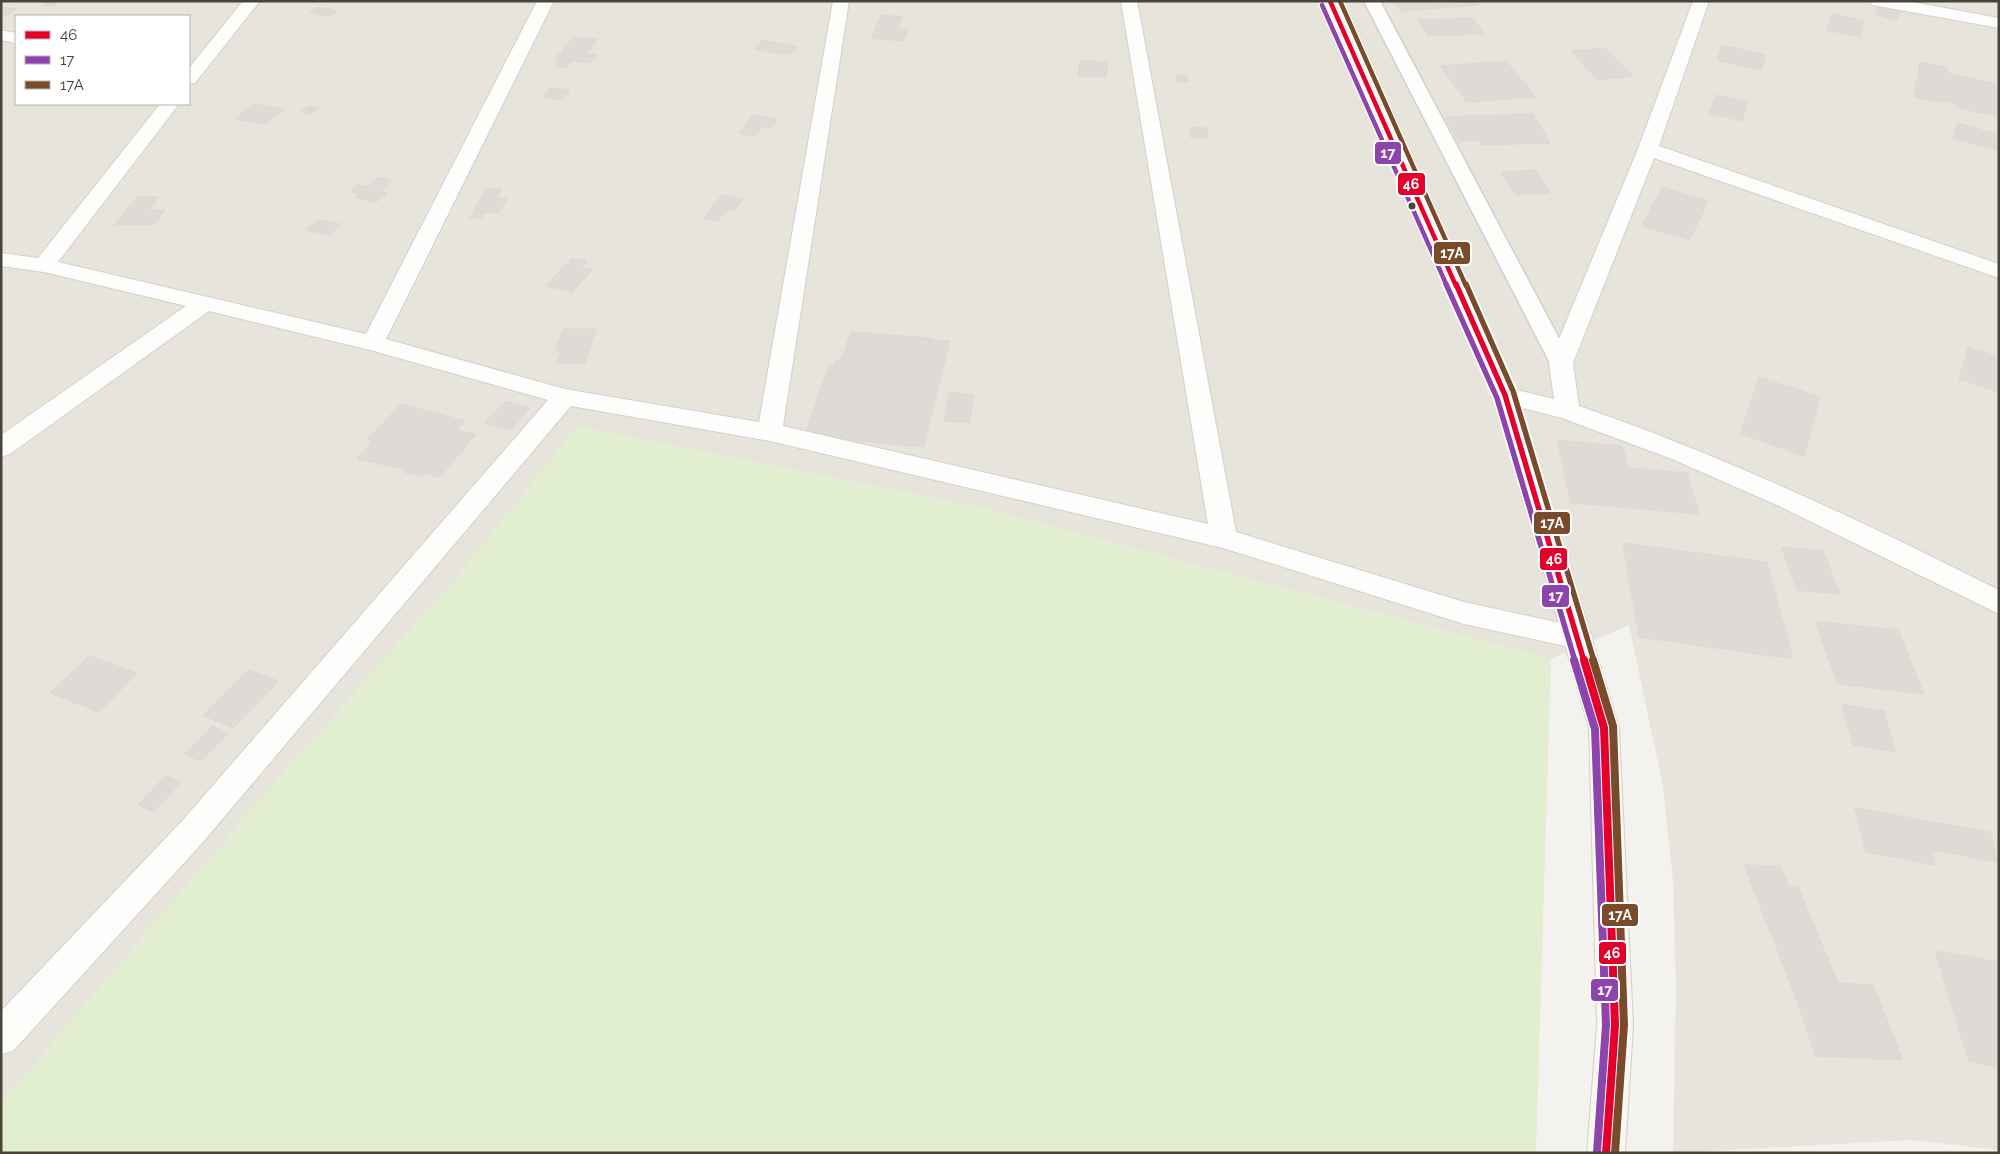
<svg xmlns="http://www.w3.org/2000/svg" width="2000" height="1154" viewBox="0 0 2000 1154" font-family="Raleway,sans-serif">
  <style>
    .residential { fill: #e7e4dc; fill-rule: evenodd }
    .green { fill: #e1eecf }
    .building { fill: #dedbd6; stroke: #dcd9d4 }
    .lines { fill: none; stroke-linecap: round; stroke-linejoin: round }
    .lane-casing { stroke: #d2d0cb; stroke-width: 3 }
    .street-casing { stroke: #d2d0cb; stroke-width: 2 }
    .secondary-casing { stroke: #d3cfc5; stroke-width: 2 }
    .lane { fill: #fdfdfc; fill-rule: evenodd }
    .street { fill: #fdfdfc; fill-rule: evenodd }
    .secondary { fill: #f7f6f1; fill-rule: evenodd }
    .bus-1-far2-casing { stroke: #fff; stroke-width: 7 }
    .bus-1-far1-casing { stroke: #fff; stroke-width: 9 }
    .bus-1-casing { stroke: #fff; stroke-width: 11 }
    .bus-2-far2-casing { stroke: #fff; stroke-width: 7 }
    .bus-2-far1-casing { stroke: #fff; stroke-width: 9 }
    .bus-2-casing { stroke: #fff; stroke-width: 11 }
    .bus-3-far2-casing { stroke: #fff; stroke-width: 7 }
    .bus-3-far1-casing { stroke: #fff; stroke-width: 9 }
    .bus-3-casing { stroke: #fff; stroke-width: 11 }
    .bus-1-far2 { stroke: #e4002b; stroke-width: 4.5 }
    .bus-1-far1 { stroke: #e4002b; stroke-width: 5.5 }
    .bus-1 { stroke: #e4002b; stroke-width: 8 }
    .bus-2-far2 { stroke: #8e44ad; stroke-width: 4.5 }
    .bus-2-far1 { stroke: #8e44ad; stroke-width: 5.5 }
    .bus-2 { stroke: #8e44ad; stroke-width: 8 }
    .bus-3-far2 { stroke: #7a4b2a; stroke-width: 4.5 }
    .bus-3-far1 { stroke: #7a4b2a; stroke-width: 5.5 }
    .bus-3 { stroke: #7a4b2a; stroke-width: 8 }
    .bus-dot { fill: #4b4439; stroke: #fff; stroke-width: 2 }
    .line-badge { stroke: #fff; stroke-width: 2 }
    .badge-label { font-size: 14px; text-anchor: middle; font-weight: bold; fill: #fff }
  </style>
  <rect width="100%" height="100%" fill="#f4f2ee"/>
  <path class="residential" d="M1,1H1999V1150L1911,1140L1673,1153L1676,988L1673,880L1663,786L1629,625L1551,659L982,508L578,426L458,576L266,793L1,1103ZM16,16H189V104H16Z"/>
  <path class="green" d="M578,426L982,508L1551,659L1536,1153H1V1103L266,793L458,576Z"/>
  <path class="building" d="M47,1H60L54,6H41Z
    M1394,1H1476L1479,5L1401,11Z
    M1,7L16,9L5,16L1,15Z
    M318,7L337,11L329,16L310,12Z
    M1879,7L1901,12L1896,20L1874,14Z
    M1832,14L1864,21L1860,37L1827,30Z
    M882,15L903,17L897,29L908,30L903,41L871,38Z
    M1473,18L1484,34L1428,36L1418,20Z
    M573,37L598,39L586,54L561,52Z
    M762,40L797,47L789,55L754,49Z
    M1722,45L1766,55L1761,70L1717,60Z
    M1605,48L1633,76L1598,80L1571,51Z
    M561,52L586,54L597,55L591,63L555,59Z
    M560,59L573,60L567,67L555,66Z
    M1080,60L1108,62L1106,77L1078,76Z
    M1506,61L1536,97L1467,102L1440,66Z
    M1920,62L1948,68L1947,73L1999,85V117L1956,107L1957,104L1942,100V103L1914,97Z
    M1176,75H1187L1189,82H1177Z
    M550,88L570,90L563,100L543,98Z
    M1716,95L1748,102L1742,121L1709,113Z
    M253,104L284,109L266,124L234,119Z
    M309,106L319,108L311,114L300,112Z
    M1533,114L1550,143L1482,145L1466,116Z
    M753,115L777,119L770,128L762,126L754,136L739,133Z
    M1466,116L1479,140L1458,141L1445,117Z
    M1958,123L1999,135V151L1953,138Z
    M1190,127L1207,128L1209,138H1191Z
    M1535,170L1550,193L1516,195L1501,172Z
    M378,177L393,180L380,191L387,193L376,202L356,198Z
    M358,185L367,187H369L361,194L350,192Z
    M1662,187L1708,201L1690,240L1642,226Z
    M486,189H502L498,198H507L499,213L473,212Z
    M722,195L743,200L733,211L726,210L718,221L703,218Z
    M137,197H159L149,210H165L153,225H114Z
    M473,212H485L482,218H470Z
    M318,220L341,224L329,235L305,230Z
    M572,258L587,261L581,267L592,270L572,292L546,286Z
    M563,329H596L585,363H557L561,351H555Z
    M851,332L931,338L928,356L894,353L890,364L906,365L898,387L883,402L858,416L833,414L838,395H830L833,382H829L836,360H841Z
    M854,333L950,341L923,447L805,436L829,365L842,366Z
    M1968,347L1999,357V392L1959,379Z
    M1759,377L1820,397L1804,456L1740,434Z
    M949,392L974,395L970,423L944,421Z
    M505,401L530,408L511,430L485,423Z
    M401,404L465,421L433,457L367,440Z
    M395,416L476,434L440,477L357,459Z
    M1557,440L1622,446L1629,468L1687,473L1699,514L1571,503Z
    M421,454L440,459L422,477L404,472Z
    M1623,543L1767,562L1793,659L1639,637Z
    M1781,547L1823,551L1840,594L1797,590Z
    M1815,621L1898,630L1924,694L1838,684Z
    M89,656L112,664L73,702L50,693Z
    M112,664L137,673L99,712L73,702Z
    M249,670L279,681L233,728L203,715Z
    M1842,704L1884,711L1895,752L1853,745Z
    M212,726L228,733L201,761L184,754Z
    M166,775L181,782L154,812L138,805Z
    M1855,808L1990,832L1999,862L1931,850L1935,865L1866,852Z
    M1744,865L1780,866L1789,886L1798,887L1838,983L1789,980Z
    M1935,951L1999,962V1067L1969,1062Z
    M1789,980L1873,985L1903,1060L1816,1056Z"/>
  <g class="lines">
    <g class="lane-casing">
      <path id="lane" d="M1364,1H1380L1572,363L1569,368L1561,370L1553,368L1550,363Z"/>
    </g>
    <g class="street-casing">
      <path id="street" d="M243,1H260L195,83L189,84V68Z
        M537,1H554L386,339L565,389L759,422L833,1H849L783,426L1208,524L1121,1H1137L1236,532L1464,602L1579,627L1589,630L1593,638L1589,646L1579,649L1464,624L1223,548L770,441L571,406L204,841L14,1050L1,1055V1011L182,821L548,400L370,350L209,311L10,454L1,457V435L186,306L44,272L1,266V253L38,258L160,104H179L58,262L366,334Z
        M1693,1H1709L1659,146L1999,264V278L1654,158L1573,363L1579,406C1724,456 1862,521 1999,590V614L1779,506L1672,459L1562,418L1496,401L1493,395L1496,389L1505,387L1554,399L1549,363L1638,149Z
        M1870,1H1907L1999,18V28L1878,6L1872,5Z
        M1,30L16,33V43L1,40Z"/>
    </g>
    <g class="secondary-casing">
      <path id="secondary" d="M1322,1H1339L1517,395L1619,728L1633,1025L1625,1153H1587L1597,1025L1589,728L1493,395Z"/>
    </g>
    <use href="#lane" class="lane"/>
    <use href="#street" class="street"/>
    <use href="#secondary" class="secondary"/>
    <g class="bus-1-far2-casing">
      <path id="bus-1-far2" d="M1330,1L1456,286"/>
    </g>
    <g class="bus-1-far1-casing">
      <path id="bus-1-far1" d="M1456,284L1505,395L1584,661"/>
    </g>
    <g class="bus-1-casing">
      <path id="bus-1" d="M1584,660L1604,728L1615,1025L1606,1153"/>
    </g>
    <g class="bus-2-far2-casing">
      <path id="bus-2-far2" d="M1322,5L1447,286"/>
    </g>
    <g class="bus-2-far1-casing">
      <path id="bus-2-far1" d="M1446,284L1497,398L1575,661"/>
    </g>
    <g class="bus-2-casing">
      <path id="bus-2" d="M1574,660L1595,729L1606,1025L1597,1152"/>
    </g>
    <g class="bus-3-far2-casing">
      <path id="bus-3-far2" d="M1340,1L1466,286"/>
    </g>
    <g class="bus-3-far1-casing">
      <path id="bus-3-far1" d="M1466,284L1513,391L1594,661"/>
    </g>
    <g class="bus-3-casing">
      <path id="bus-3" d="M1593,660L1613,726L1624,1025L1615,1153"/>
    </g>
    <use href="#bus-1-far2" class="bus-1-far2"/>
    <use href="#bus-1-far1" class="bus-1-far1"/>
    <use href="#bus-1" class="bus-1"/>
    <use href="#bus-2-far2" class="bus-2-far2"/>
    <use href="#bus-2-far1" class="bus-2-far1"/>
    <use href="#bus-2" class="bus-2"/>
    <use href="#bus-3-far2" class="bus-3-far2"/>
    <use href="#bus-3-far1" class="bus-3-far1"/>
    <use href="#bus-3" class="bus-3"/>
  </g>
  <circle class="bus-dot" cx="1412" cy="206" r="4.5"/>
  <g class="line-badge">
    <rect x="1374" y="141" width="28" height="24" rx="5" fill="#8e44ad"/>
    <rect x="1397" y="172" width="29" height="24" rx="5" fill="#e4002b"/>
    <rect x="1433" y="241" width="38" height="24" rx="5" fill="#7a4b2a"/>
    <rect x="1533" y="511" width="38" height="24" rx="5" fill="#7a4b2a"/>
    <rect x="1539" y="547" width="29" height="24" rx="5" fill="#e4002b"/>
    <rect x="1541" y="584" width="29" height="24" rx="5" fill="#8e44ad"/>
    <rect x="1601" y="903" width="38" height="24" rx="5" fill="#7a4b2a"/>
    <rect x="1598" y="941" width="29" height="24" rx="5" fill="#e4002b"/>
    <rect x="1590" y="978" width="29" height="24" rx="5" fill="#8e44ad"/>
  </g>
  <g class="badge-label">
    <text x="1388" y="158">17</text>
    <text x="1411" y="189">46</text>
    <text x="1452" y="258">17А</text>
    <text x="1552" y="528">17А</text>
    <text x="1554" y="564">46</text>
    <text x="1556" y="601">17</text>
    <text x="1620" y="920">17А</text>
    <text x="1612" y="958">46</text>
    <text x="1605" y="995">17</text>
  </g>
  <rect width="2000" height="1154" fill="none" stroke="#4b4439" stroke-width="5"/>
  <rect x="15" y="15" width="175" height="90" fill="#ffffff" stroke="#b7b4b0"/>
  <rect x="25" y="31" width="25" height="8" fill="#e4002b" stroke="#b7b4b0"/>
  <text x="60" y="40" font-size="15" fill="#4b4439">46</text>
  <rect x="25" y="56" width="25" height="8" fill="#8e44ad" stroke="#b7b4b0"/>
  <text x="60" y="65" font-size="15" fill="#4b4439">17</text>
  <rect x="25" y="81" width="25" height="8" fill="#7a4b2a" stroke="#b7b4b0"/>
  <text x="60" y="90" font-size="15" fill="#4b4439">17А</text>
</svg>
